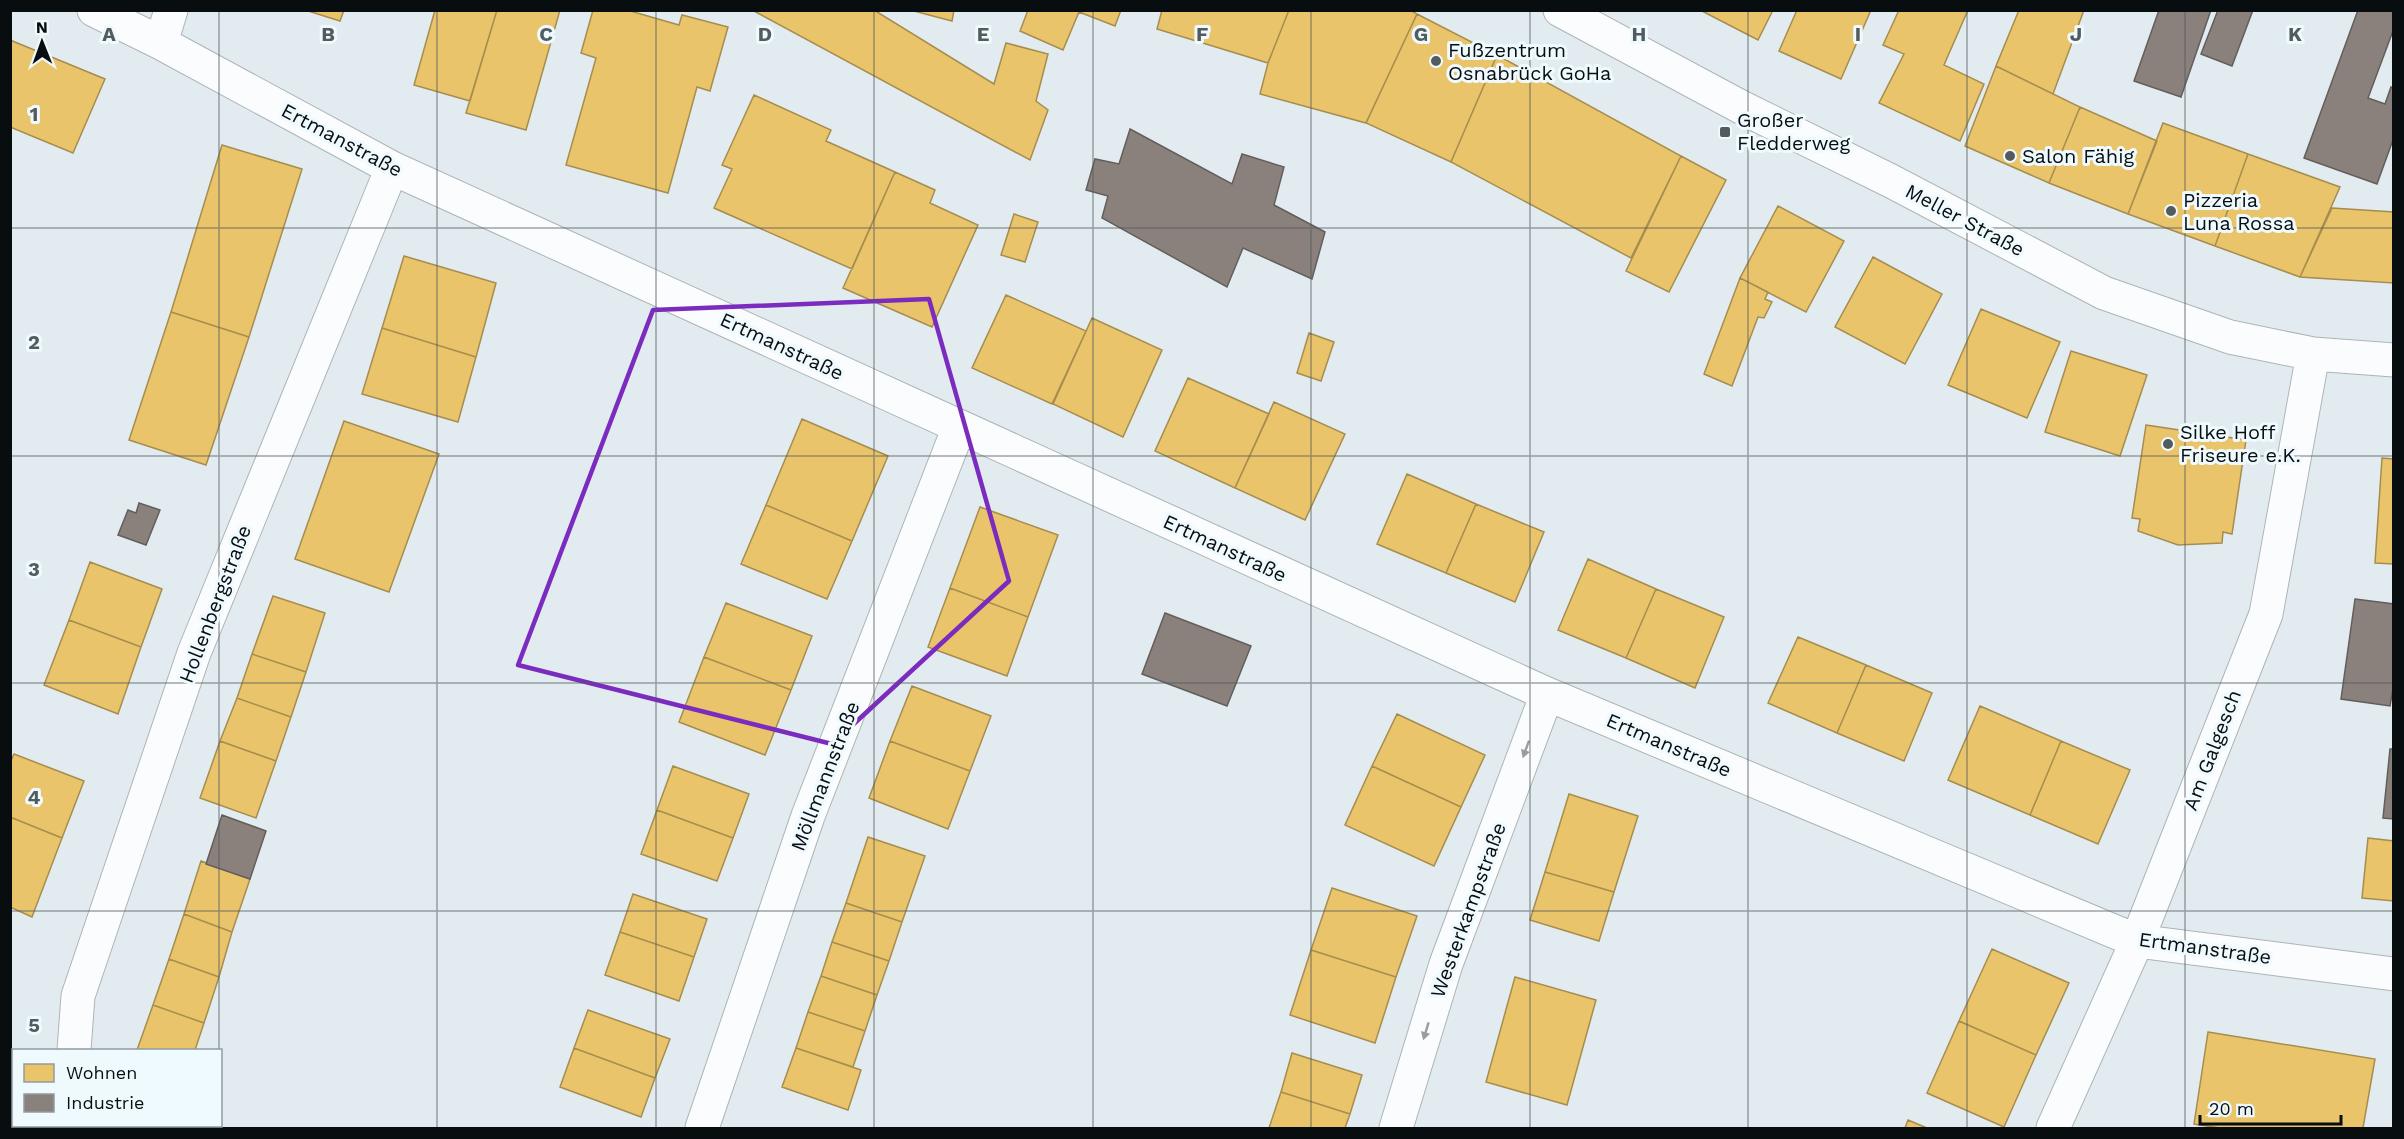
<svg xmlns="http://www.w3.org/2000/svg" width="2404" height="1139" viewBox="0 0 2404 1139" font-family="'Work Sans',sans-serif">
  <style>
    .homes { fill: #e9c46a; stroke: #a68d4f; stroke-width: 1.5 }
    .industry { fill: #8a817c; stroke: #635e5c; stroke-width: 1.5 }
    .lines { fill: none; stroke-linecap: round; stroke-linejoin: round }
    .minor-casing { stroke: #adb4b7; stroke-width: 35 }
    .minor { stroke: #fbfcfd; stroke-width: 33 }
    .oneway { fill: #9a9c9e }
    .marked { fill: none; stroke: #7b2cbf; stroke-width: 4.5; stroke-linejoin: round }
    .grid { fill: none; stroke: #545b5e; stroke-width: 1.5; stroke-opacity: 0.55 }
    .poi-dot { fill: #545b5e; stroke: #effaff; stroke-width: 2 }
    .labels { text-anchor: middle; stroke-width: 6; stroke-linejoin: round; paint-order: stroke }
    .poi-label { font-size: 20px; fill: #080d10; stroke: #effaff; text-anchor: start }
    .street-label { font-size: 20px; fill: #080d10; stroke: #effaff }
    .grid-label { font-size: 20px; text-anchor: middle; font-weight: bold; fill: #545b5e; stroke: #effaff; stroke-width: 6; stroke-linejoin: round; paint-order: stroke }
  </style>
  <rect width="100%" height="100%" fill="#e2ecf0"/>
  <path class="homes" d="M305,10H344L340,21Z
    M435,10H497L470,101L414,85Z
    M497,10H560L526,130L466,113Z
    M593,10H627L679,25L682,15L728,27L710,91L697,87L668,193L566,165L596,58L581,53Z
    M752,10H874L994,84L1006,43L1048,54L1036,101L1048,110L1030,160Z
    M910,10H954L952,21Z
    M1028,10H1121L1115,26L1079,12L1063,50L1020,31Z
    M1162,10H1289L1268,63L1157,29Z
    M1289,10H1410L1417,14L1366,123L1260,94L1268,63Z
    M1700,10H1773L1758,40Z
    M1797,10H1871L1841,79L1779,51Z
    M1899,10H1968L1944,65L1984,84L1960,141L1879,103L1904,54L1883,45Z
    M2019,10H2084L2053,94L1996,66Z
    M1417,14L1497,55L1451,162L1366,123Z
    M10,40L105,79L73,153L10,127Z
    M1497,55L1681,156L1631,258L1451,162Z
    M1996,66L2080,107L2049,183L1965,146Z
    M754,95L831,130L826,141L895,172L852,269L714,208L732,169L722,165Z
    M2080,107L2157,141L2128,214L2049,183Z
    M2163,123L2248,154L2215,246L2128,214Z
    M222,145L302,169L249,337L171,312Z
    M2248,154L2340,187L2300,277L2215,246Z
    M1681,156L1726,180L1669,292L1626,271Z
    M895,172L935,190L930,203L978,225L932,327L843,288Z
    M1778,206L1844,241L1806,312L1740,278Z
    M2332,208L2394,212V283L2300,277Z
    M1014,214L1038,222L1025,262L1001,255Z
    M404,256L496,283L476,357L382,328Z
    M1873,257L1942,294L1905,364L1835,327Z
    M1740,278L1768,292L1765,299L1772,302L1764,318L1758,317L1732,386L1704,374Z
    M1006,295L1086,331L1052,404L972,368Z
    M1981,309L2060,342L2027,418L1948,385Z
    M171,312L249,337L206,465L129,440Z
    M1092,318L1162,350L1123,437L1053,404Z
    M382,328L476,357L458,422L362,394Z
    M1309,333L1334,342L1321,381L1297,373Z
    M2071,351L2147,375L2120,456L2045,432Z
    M1188,378L1269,414L1235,488L1155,451Z
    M1274,402L1345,434L1305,520L1235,488Z
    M802,419L888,456L852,541L766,505Z
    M344,421L439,454L389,592L295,559Z
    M2146,425L2246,440L2232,534L2223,532L2222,543L2178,545L2138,531L2140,519L2132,518Z
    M2382,458L2394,459V564L2375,563Z
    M1407,474L1476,504L1446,573L1377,544Z
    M1476,504L1544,532L1515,602L1446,573Z
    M766,505L852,541L827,599L741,564Z
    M980,507L1058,535L1028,617L950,588Z
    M1588,559L1656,589L1626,658L1558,630Z
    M90,562L162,589L141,647L69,620Z
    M950,588L1028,617L1007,676L928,647Z
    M1656,589L1724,617L1695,688L1626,658Z
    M273,596L325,613L306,672L252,654Z
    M726,603L812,636L791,690L704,657Z
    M69,620L141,647L118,714L44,685Z
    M1798,637L1866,665L1837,733L1768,703Z
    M252,654L306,672L291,717L237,698Z
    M704,657L791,690L765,755L679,722Z
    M1866,665L1932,693L1904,761L1837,733Z
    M912,686L991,716L970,771L890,741Z
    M237,698L291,717L276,761L220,741Z
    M1980,706L2061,741L2030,815L1948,780Z
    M1397,714L1485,755L1461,807L1372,766Z
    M220,741L276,761L256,818L200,798Z
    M890,741L970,771L948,829L869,798Z
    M2061,741L2130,770L2098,844L2030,815Z
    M14,754L84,781L62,838L10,817V763Z
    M673,766L749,794L733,838L657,810Z
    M1372,766L1461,807L1434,866L1345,825Z
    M1569,794L1638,816L1614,892L1545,872Z
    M657,810L733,838L717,881L641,854Z
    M10,817L62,838L32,917L10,907Z
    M868,837L925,856L902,922L846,903Z
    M2368,838L2394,841V901L2362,898Z
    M201,861L250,879L232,932L184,914Z
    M1545,872L1614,892L1599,941L1530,920Z
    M1332,888L1417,916L1396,977L1311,950Z
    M633,894L707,919L694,957L620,932Z
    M846,903L902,922L889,961L832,942Z
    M184,914L232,932L219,977L169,959Z
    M620,932L694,957L679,1001L605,975Z
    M832,942L889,961L877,995L821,976Z
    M1992,949L2069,983L2036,1055L1959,1021Z
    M1311,950L1396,977L1375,1043L1290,1015Z
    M169,959L219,977L204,1023L153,1005Z
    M821,976L877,995L865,1031L808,1012Z
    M1515,977L1596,1000L1567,1105L1486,1082Z
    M153,1005L204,1023L195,1050H137Z
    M588,1010L670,1039L655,1078L574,1048Z
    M808,1012L865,1031L853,1067L796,1048Z
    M1959,1021L2036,1055L2004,1127L1927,1093Z
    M2208,1032L2375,1059L2363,1128H2220L2194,1124Z
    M574,1048L655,1078L641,1117L560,1087Z
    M796,1048L861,1070L848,1110L782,1087Z
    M1292,1053L1362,1075L1350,1114L1281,1092Z
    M1281,1092L1350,1114L1345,1128H1269Z
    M1908,1120L1927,1128H1905Z"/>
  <path class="industry" d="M2159,10H2211L2181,97L2134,81Z
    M2218,10H2253L2232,66L2201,54Z
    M2358,10H2394V28L2368,98L2385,104L2391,87L2394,88V137L2377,184L2304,158Z
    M1130,129L1232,184L1242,154L1284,167L1274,205L1325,232L1312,279L1243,248L1227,287L1102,218L1108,196L1086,190L1095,159L1119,164Z
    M139,503L160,510L146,545L118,535L128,510L136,513Z
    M2355,599L2394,604V683L2390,706L2341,699Z
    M1165,613L1251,646L1227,706L1142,674Z
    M2390,749H2394V819L2383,818Z
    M222,815L266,831L250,879L206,864Z"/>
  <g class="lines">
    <g class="minor-casing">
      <path id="minor" d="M94,10L161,43L392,168L1547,694L2137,941L2394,974
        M1560,10L1741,107L1891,181L2104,293L2230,337L2313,354L2394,360
        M161,43L171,10
        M74,1050L78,996L194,653L392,168
        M702,1128L808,816L959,427
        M1396,1128L1446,964L1547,694
        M2053,1128L2137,941L2266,614L2313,354"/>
    </g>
    <use href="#minor" class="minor"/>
  </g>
  <defs><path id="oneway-solid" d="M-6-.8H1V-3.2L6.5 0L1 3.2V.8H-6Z" transform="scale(1.5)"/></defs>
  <g class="oneway">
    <use href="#oneway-solid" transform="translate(1526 749) rotate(110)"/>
    <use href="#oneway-solid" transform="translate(1426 1031) rotate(107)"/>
  </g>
  <path class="marked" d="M929,299L1009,581L832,744L518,665L653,310Z"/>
  <path class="grid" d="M219,10V1050M437,10V1128M656,10V1128M874,10V1128M1093,10V1128M1311,10V1128M1530,10V1128M1748,10V1128M1967,10V1128M2185,10V1128M10,228H2394M10,456H2394M10,683H2394M10,911H2394M219,1126V1128"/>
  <g class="poi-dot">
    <circle cx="1436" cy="61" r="6"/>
    <rect x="1719" y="126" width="12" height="12" rx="3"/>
    <circle cx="2010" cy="156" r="6"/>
    <circle cx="2171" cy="211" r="6"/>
    <circle cx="2168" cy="444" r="6"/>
  </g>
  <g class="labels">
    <g class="poi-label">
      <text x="1448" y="57">Fußzentrum<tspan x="1448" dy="23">Osnabrück GoHa</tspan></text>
      <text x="1737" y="127">Großer<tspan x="1737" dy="23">Fledderweg</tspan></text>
      <text x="2022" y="163">Salon Fähig</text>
      <text x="2183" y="207">Pizzeria<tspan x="2183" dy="23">Luna Rossa</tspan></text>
      <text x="2180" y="439">Silke Hoff<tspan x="2180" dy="23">Friseure e.K.</tspan></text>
    </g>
    <g class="street-label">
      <text transform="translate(342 140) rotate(28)" y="7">Ertmanstraße</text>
      <text transform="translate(1965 220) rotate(28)" y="7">Meller Straße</text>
      <text transform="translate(782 346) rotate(25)" y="7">Ertmanstraße</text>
      <text transform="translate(1225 548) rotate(25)" y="7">Ertmanstraße</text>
      <text transform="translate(215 604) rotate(-69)" y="7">Hollenbergstraße</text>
      <text transform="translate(1669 745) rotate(23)" y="7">Ertmanstraße</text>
      <text transform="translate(2212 750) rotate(-69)" y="7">Am Galgesch</text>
      <text transform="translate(825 776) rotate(-69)" y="7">Möllmannstraße</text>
      <text transform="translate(1468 910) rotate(-70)" y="7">Westerkampstraße</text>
      <text transform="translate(2205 948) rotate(8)" y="7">Ertmanstraße</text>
    </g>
  </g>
  <g class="grid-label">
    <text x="109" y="41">A</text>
    <text x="328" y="41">B</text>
    <text x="546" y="41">C</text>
    <text x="765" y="41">D</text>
    <text x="983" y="41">E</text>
    <text x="1202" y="41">F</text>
    <text x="1421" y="41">G</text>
    <text x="1639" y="41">H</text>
    <text x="1858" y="41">I</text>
    <text x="2076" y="41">J</text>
    <text x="2295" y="41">K</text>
    <text x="34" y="121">1</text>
    <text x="34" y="349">2</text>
    <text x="34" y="576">3</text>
    <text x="34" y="804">4</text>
    <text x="34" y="1032">5</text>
  </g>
  <rect width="2404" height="1139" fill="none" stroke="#080d10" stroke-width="24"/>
  <rect x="12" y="1049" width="210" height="78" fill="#effaff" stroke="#939b9f" stroke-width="1.5"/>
  <rect x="24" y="1064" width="30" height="18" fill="#e9c46a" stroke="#939b9f" stroke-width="1.5"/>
  <text x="66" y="1079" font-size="18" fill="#080d10">Wohnen</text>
  <rect x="24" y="1094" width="30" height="18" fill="#8a817c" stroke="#939b9f" stroke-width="1.5"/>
  <text x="66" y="1109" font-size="18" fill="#080d10">Industrie</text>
  <g transform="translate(42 42) rotate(359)" stroke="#effaff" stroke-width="4.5" paint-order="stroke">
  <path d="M0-4.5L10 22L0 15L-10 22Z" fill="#080d10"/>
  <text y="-9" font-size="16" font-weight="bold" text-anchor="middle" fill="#080d10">N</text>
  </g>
  <path d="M2200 1115v9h141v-9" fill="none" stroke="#080d10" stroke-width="3"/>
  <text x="2209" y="1115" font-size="18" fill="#080d10" stroke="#effaff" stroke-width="4.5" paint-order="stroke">20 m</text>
</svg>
